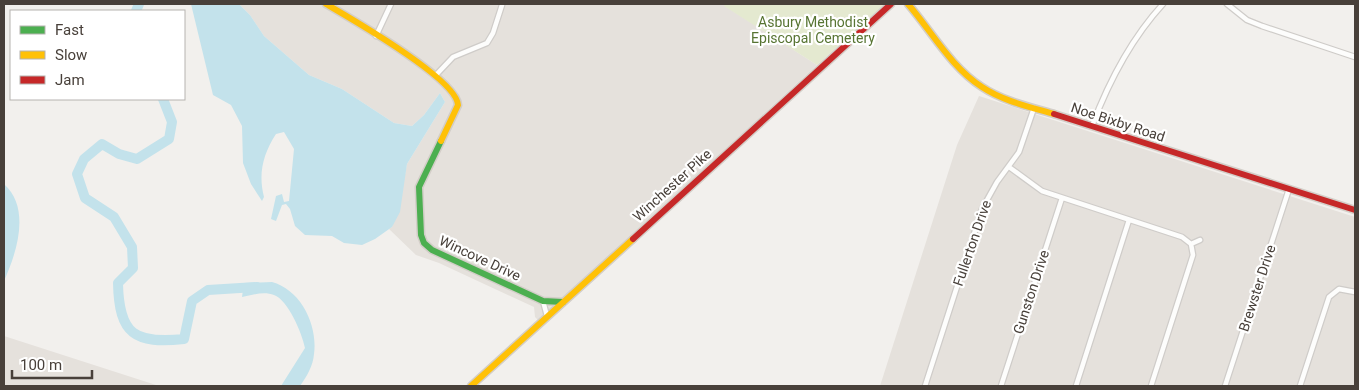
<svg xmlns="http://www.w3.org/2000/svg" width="1359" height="390" viewBox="0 0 1359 390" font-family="Roboto,sans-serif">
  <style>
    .residential { fill: #e5e1dc }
    .green { fill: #e4e9d0 }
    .water { fill: #c3e2eb }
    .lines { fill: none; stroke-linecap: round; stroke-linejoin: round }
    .river { stroke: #c3e2eb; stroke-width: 10 }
    .street-casing { stroke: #cfccc9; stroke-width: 7 }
    .fast-casing { stroke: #d3cec8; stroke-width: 9 }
    .slow-casing { stroke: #d3cec8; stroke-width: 9 }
    .jam-casing { stroke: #d3cec8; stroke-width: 9 }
    .street { stroke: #fdfdfc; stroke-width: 4.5 }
    .fast { stroke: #4caf50; stroke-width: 6 }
    .slow { stroke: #ffc107; stroke-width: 6 }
    .jam { stroke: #c62828; stroke-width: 6 }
    .labels { text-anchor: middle; stroke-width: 4.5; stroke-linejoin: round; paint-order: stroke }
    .park-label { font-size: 14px; fill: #577432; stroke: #fff }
    .street-label { font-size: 14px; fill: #48403a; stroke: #fff }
  </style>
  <rect width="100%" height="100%" fill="#f2f0ed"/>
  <path class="residential" d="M239,4H725V6L817,65L538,320L535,317L534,307L439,263L416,255L389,229L392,227L402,190L407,164L445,102L440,93L424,115L412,126L394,123L342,89L309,75L264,36L250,15Z
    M979,96L1355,217V386H880L957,145Z
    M4,336L159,386H4Z"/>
  <path class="green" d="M725,4H885L817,65L724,6Z"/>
  <path class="water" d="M191,4H239L250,15L264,36L309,75L342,89L394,123L412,126L424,115L440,93L445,102L407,164L400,212L392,227L375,239L362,245L344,243L332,236L305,235L295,226L290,209L286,204L282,205L276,221L271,219L276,196L282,194L284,202L289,201L294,149L284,132L276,134C263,154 258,174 264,197L262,201L251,184L243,163L242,126L231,105L213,95Z
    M4,184C31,208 17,252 4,281Z
    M272,282C301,290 318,325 314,354C313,366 307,376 300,386H281L305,348C302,333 288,300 274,295C264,291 252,295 242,297L244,283Z"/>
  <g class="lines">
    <path class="river" d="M136,11L139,4
      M163,99L172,122L169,139L137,159L119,154L102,144L84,159L77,174L85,198L114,217L132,247L133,268L118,283C119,335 135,344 184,339L192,301L208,290L257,287"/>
    <g class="street-casing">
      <path id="street" d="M1227,4L1247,20L1262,26L1355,57
        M376,36L391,4
        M436,75L453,57L487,43L493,33L502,5
        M1092,126C1109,81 1130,40 1163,4
        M1009,167L1042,191L1182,237L1191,244L1193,255L1151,386
        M1191,244L1200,240
        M543,301L547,316
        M925,386L982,209L997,182L1019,152L1034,108
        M1001,386L1062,198
        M1076,386L1129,220
        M1225,386L1289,189
        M1300,386L1329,297L1339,289L1355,292"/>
    </g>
    <g class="fast-casing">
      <path id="fast" d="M441,141L419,187L421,235L424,243L432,250L543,301L563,302"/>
    </g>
    <g class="slow-casing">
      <path id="slow" d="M326,4C350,18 457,79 458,105L441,141
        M908,4C932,32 951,67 982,87C1003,101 1030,107 1054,114
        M471,386L633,239"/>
    </g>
    <g class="jam-casing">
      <path id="jam" d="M1054,114L1355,210
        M633,239L891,4"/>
    </g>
    <use href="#street" class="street"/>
    <use href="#fast" class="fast"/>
    <use href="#slow" class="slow"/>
    <use href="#jam" class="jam"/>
  </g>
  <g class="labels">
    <g class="park-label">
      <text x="813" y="27">Asbury Methodist<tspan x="813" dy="16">Episcopal Cemetery</tspan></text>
    </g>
    <g class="street-label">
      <text transform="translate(1118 122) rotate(18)" y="5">Noe Bixby Road</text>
      <text transform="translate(672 185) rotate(-42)" y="5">Winchester Pike</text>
      <text transform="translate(972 243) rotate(-71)" y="5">Fullerton Drive</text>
      <text transform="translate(480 258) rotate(25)" y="5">Wincove Drive</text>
      <text transform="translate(1257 288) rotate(-72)" y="5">Brewster Drive</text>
      <text transform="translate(1031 292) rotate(-72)" y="5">Gunston Drive</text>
    </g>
  </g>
  <rect width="1359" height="390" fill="none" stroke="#48403a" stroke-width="10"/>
  <rect x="10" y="10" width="175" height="90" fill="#ffffff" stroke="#b6b3b0"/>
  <rect x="20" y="26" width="25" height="8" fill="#4caf50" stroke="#b6b3b0"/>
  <text x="55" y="35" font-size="15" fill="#48403a">Fast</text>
  <rect x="20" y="51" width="25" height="8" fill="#ffc107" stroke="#b6b3b0"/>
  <text x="55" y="60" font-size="15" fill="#48403a">Slow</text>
  <rect x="20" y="76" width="25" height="8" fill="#c62828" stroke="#b6b3b0"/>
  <text x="55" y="85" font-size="15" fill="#48403a">Jam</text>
  <path d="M12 370v8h80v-8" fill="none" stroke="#48403a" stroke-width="2.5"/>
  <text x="20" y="370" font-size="15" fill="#48403a" stroke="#ffffff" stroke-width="4" paint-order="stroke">100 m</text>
</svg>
